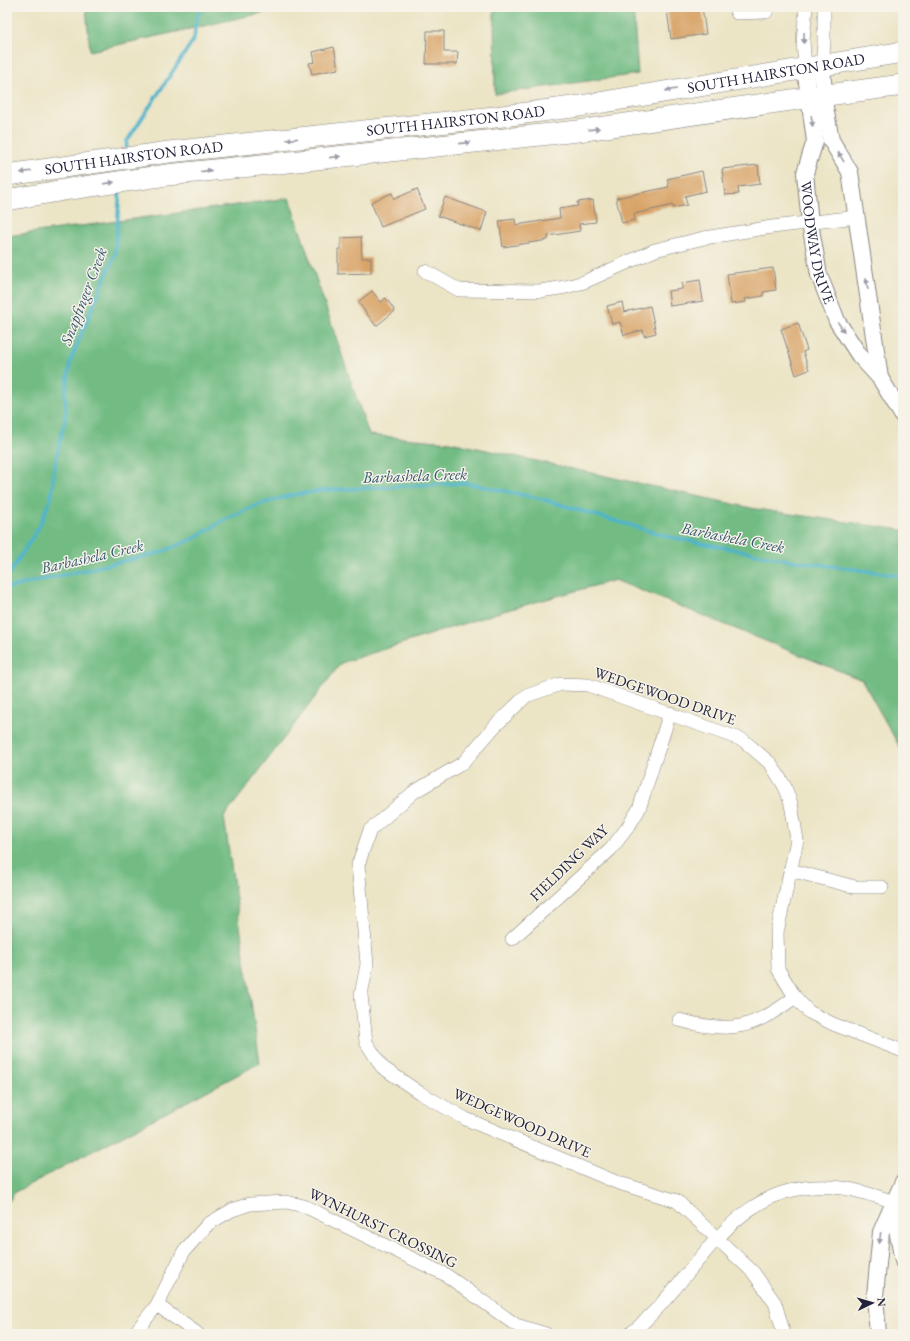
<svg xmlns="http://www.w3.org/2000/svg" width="910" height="1341" viewBox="0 0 910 1341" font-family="'EB Garamond',serif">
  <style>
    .forest { fill: #72bc84; stroke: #4a6f60 }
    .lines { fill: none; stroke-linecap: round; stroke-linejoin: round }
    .stream { stroke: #4db4cc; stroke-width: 3.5 }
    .building { fill: #d8a366 }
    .minor-casing { stroke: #868380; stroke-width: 14 }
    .tertiary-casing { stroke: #868380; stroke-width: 18 }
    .primary-casing { stroke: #868380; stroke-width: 22 }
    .minor { stroke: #fff; stroke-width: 13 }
    .tertiary { stroke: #fff; stroke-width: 16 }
    .primary { stroke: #fff; stroke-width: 21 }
    .oneway { fill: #9c9ca7 }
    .labels { text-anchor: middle; stroke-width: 3; stroke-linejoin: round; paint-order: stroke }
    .street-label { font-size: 15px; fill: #22223b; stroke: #f7f3e8 }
    .water-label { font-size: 16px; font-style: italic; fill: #31556e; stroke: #f7f3e8 }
  </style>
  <rect width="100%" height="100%" fill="#f7f3e8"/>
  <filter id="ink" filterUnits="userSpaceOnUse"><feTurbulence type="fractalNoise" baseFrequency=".025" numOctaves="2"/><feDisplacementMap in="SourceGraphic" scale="8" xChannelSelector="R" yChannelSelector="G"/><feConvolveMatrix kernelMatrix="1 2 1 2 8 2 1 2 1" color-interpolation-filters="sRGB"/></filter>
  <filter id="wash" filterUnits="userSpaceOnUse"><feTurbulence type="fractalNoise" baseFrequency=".012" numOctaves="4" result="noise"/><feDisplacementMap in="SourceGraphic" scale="16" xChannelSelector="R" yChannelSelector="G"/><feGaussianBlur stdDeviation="0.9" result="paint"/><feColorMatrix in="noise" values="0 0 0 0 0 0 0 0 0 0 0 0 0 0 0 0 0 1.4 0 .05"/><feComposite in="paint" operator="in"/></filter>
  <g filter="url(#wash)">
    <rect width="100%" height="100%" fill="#ebe4c5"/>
    <path class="forest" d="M86,7H289L90,51Z
      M494,7H633L638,74L495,94Z
      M289,198L369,435L450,442L756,509L903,530V753L862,680L615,580L500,612L341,663L224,817L260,1063L15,1192L7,1204V236Z"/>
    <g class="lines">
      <path class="stream" d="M126,151L127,141L194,39L196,21L201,7
        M7,577L39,527L51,498L55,464L66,413L65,395L71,359L115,254L120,188
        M7,588L159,553L193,539L224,520L257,505L292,495L328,490L466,483L538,498L670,537L788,560L903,576"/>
    </g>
    <g id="blocks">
      <path class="building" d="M671,7H702L706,34L671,39L667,10Z
        M427,31H444V52H458L457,64H426Z
        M334,47L338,69L312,74L309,63L315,62L313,52Z
        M758,165L760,184L738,187L739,194L725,195L722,169Z
        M702,171L706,191L685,196L687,205L673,208V205L634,214L635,220L622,223L616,198L669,187L667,179Z
        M417,189L425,209L381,227L371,202L392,193L394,199Z
        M445,197L487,212L481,231L438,216Z
        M593,200L596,222L579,224L580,231L548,236V240L503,247L499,221L515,219L516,225L560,218L559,209L578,206L577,202Z
        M361,237L362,258H371V273L338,274V249H341V238Z
        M773,268L776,290L763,292V296L745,299L746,302L731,304L727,274Z
        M700,280L703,301L670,306L668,291L682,289V283Z
        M372,291L381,302L386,298L395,311L376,326L358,302Z
        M622,302L624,312L650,306L656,333L644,336L643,330L624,335L620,322L612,324L607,306Z
        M798,323L807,350L803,352L809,370L796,375L781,329Z"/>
    </g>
  </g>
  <g filter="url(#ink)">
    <use href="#blocks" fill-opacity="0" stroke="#868380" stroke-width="1"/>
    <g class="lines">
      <g class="minor-casing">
        <path id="minor" d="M735,7L737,13L766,12L768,7
          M822,66L824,43V7
          M805,68L803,41L806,7
          M425,271L459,290L540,291L566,287L584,282L655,250L704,238L772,227L857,217
          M790,870L855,887H882
          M512,939L611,849L628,827L639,809L670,713
          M679,1020C730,1034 754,1029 795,997
          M157,1305L198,1334
          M134,1334L157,1305L184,1251L208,1224L232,1210L250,1204L286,1202L304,1206L446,1275L516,1325L546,1334
          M630,1334C702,1276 731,1174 842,1188C859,1190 878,1197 895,1202
          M784,1334L775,1303L753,1272L677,1201L616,1182L466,1119L420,1093L382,1067L366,1042L361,995L367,964L358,865L370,830L414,792L463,763L495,726L526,696L561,684L588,685L743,740L771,764L785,787L791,804L797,840L777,932L778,969L795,997L809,1012L833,1024L903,1051"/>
      </g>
      <g class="tertiary-casing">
        <g id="tertiary">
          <path d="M822,66L825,107L831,140L850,172L880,378"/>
          <path id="s1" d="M805,68L815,141L805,173L810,223L819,275L837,321L859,355L880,378L903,416"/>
          <path d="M895,1202L898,1235L903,1261"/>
          <path d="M878,1334L875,1296L881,1232L903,1182"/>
        </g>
      </g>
      <g class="primary-casing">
        <g id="primary">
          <path id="s2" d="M7,175L169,152L495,117L580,106L903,52"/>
          <path d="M7,200L70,189L167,175L578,131L819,96L903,85"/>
        </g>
      </g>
      <use href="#minor" class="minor"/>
      <use href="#tertiary" class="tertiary"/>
      <use href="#primary" class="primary"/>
    </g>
    <defs><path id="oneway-solid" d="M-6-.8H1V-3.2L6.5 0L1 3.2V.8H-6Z"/></defs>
    <g class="oneway">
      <use href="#oneway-solid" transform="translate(804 38) rotate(92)"/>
      <use href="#oneway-solid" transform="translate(671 90) rotate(171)"/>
      <use href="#oneway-solid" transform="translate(812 121) rotate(82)"/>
      <use href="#oneway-solid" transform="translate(594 129) rotate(-8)"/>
      <use href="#oneway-solid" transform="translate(292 139) rotate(174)"/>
      <use href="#oneway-solid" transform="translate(465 143) rotate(-6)"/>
      <use href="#oneway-solid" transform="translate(335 157) rotate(-6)"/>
      <use href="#oneway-solid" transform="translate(841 157) rotate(-121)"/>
      <use href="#oneway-solid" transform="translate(206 171) rotate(-6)"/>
      <use href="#oneway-solid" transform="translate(26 172) rotate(171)"/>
      <use href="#oneway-solid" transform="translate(109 183) rotate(-8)"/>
      <use href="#oneway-solid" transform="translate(867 284) rotate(-99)"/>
      <use href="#oneway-solid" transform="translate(841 327) rotate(56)"/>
      <use href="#oneway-solid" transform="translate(880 1238) rotate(97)"/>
    </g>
  </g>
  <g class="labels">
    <g class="street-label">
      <text dy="5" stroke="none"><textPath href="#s2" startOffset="776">SOUTH HAIRSTON ROAD</textPath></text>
      <text dy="5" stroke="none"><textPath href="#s2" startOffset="452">SOUTH HAIRSTON ROAD</textPath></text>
      <text dy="5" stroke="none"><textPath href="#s2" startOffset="128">SOUTH HAIRSTON ROAD</textPath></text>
      <text dy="5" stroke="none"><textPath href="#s1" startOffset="178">WOODWAY DRIVE</textPath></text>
      <text transform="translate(665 696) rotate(19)" y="5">WEDGEWOOD DRIVE</text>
      <text transform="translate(569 863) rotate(-44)" y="5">FIELDING WAY</text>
      <text transform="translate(522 1123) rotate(24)" y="5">WEDGEWOOD DRIVE</text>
      <text transform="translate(383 1228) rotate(26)" y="5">WYNHURST CROSSING</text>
    </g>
    <g class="water-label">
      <text transform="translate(83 296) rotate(-69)" y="6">Snapfinger Creek</text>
      <text transform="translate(415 475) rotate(-2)" y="6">Barbashela Creek</text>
      <text transform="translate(733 537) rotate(11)" y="6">Barbashela Creek</text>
      <text transform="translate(92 556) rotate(-13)" y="6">Barbashela Creek</text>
    </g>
  </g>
  <rect width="910" height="1341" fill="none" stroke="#f7f3e8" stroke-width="24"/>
  <g transform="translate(872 1303) rotate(85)" stroke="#f7f3e8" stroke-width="3" paint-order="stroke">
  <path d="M0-3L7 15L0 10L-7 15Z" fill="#22223b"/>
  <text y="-6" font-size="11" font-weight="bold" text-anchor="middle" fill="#22223b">N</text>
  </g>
</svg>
